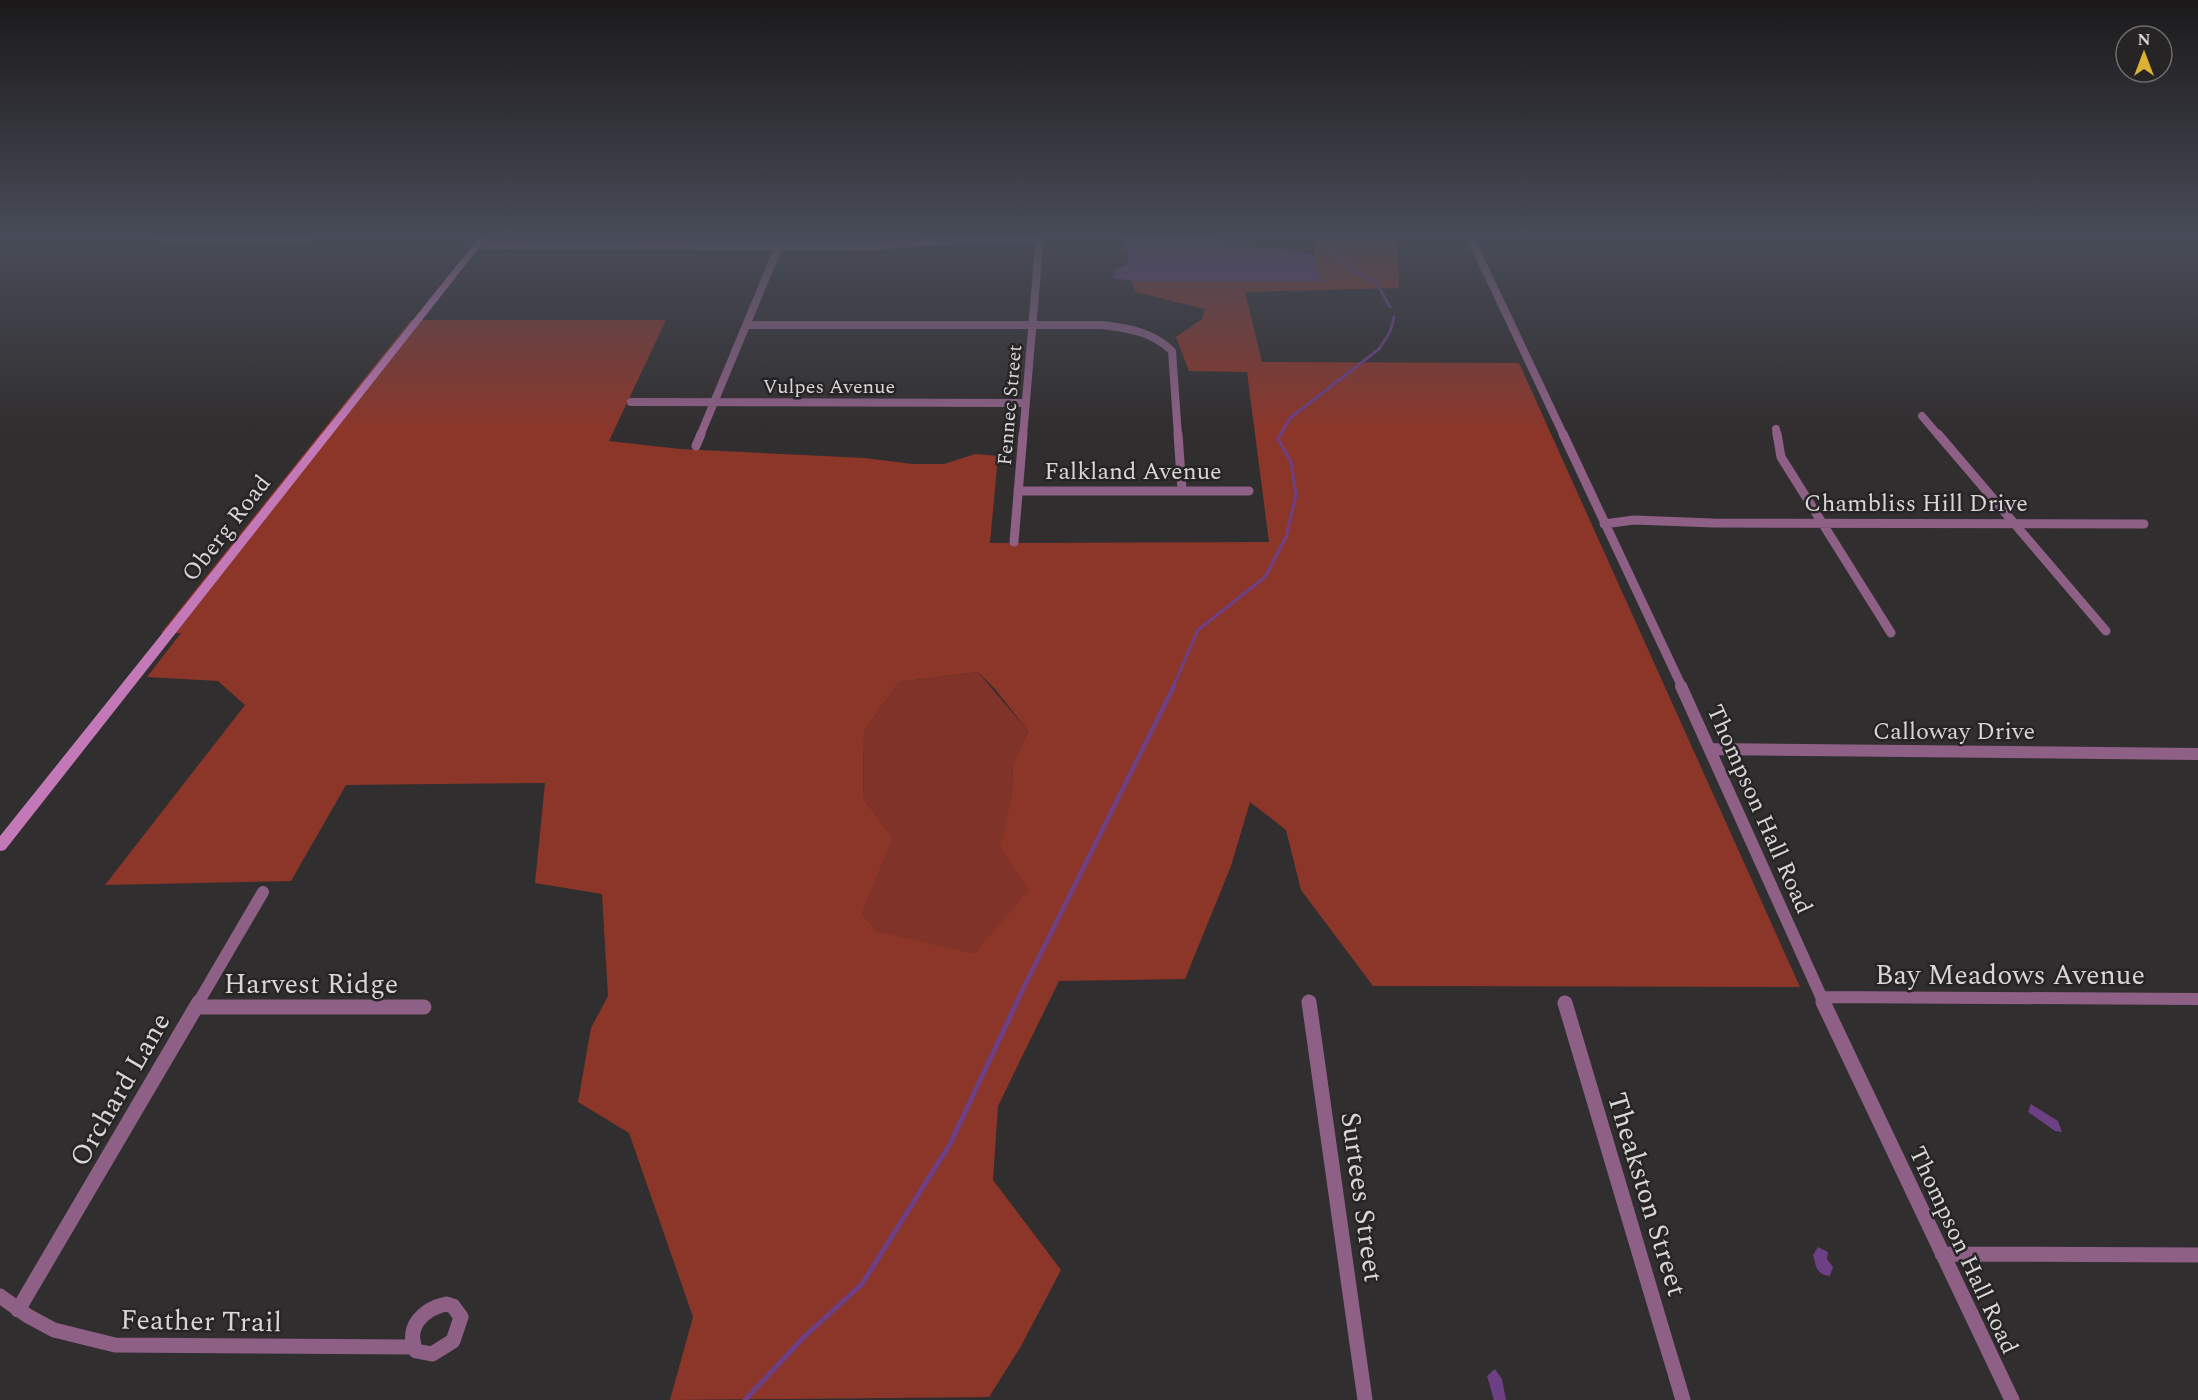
<svg xmlns="http://www.w3.org/2000/svg" width="2198" height="1400" viewBox="0 0 2198 1400" font-family="Spectral,serif">
  <style>
    .green { fill: #803328 }
    .forest { fill: #8c362a; fill-rule: evenodd }
    .water { fill: #6d3f85 }
    .lines { fill: none; stroke-linecap: round; stroke-linejoin: round }
    .stream-far2 { stroke: #6d3f85; stroke-width: 3 }
    .stream-far1 { stroke: #6d3f85; stroke-width: 4.5 }
    .stream { stroke: #6d3f85; stroke-width: 5 }
    .street-far3 { stroke: #8e6086; stroke-width: 8 }
    .street-far2 { stroke: #8e6086; stroke-width: 9 }
    .street-far1 { stroke: #8e6086; stroke-width: 12 }
    .street { stroke: #8e6086; stroke-width: 15 }
    .secondary { fill: #c379b8; fill-rule: evenodd }
    .labels { text-anchor: middle; stroke-width: 5; stroke-linejoin: round; paint-order: stroke }
    .far-street-label { font-size: 20px; fill: #d7d5d6; stroke: #272426 }
    .street-label { font-size: 24px; fill: #d7d5d6; stroke: #272426 }
    .near-street-label { font-size: 28px; fill: #d7d5d6; stroke: #272426 }
  </style>
  <rect width="100%" height="100%" fill="#312e2f"/>
  <path class="green" d="M978,672L1028,731L1013,764L1011,799L1030,890L974,955L877,931L862,914L893,838L863,798L864,731L899,682Z"/>
  <path class="forest" d="M1313,235H1394L1398,245L1399,288L1245,292L1262,362L1519,363L1800,987L1373,986L1301,890L1286,830L1250,802L1231,866L1185,979L1059,981L998,1106L993,1180L1061,1270L1021,1346L989,1397L670,1400L693,1317L629,1133L578,1102L591,1028L608,996L602,894L535,883L545,783L346,785L291,881L105,885L245,705L218,681L147,677L181,633H161L411,320H666L609,441L680,449L864,458L913,464H944L975,454L998,456L990,543L1269,542L1247,372L1189,371L1176,337L1202,319L1205,309L1135,292L1132,281H1321L1313,255L1315,245ZM978,672L995,689L1028,731L1013,764L1011,799L1001,848L1029,890L974,954L877,931L862,914L893,838L863,798L864,731L899,682Z"/>
  <path class="water" d="M1117,235H1215L1243,247L1297,250L1313,255L1321,281H1132L1114,278V270L1126,265L1130,256Z
    M2031,1104L2058,1121L2062,1132L2055,1131L2028,1112Z
    M1818,1247L1828,1252L1827,1259L1833,1267L1830,1276C1816,1275 1816,1266 1813,1255Z
    M1495,1369L1502,1379L1506,1400H1494L1487,1376Z"/>
  <g class="lines">
    <path class="stream-far2" d="M1334,235L1323,242L1352,270L1376,282L1390,307
      M1173,687L1198,630L1265,577L1286,537L1296,495L1291,462L1278,439L1290,418L1379,349L1390,332L1394,317"/>
    <path class="stream-far1" d="M1016,1003L1174,686"/>
    <path class="stream" d="M745,1400L804,1337L862,1284L950,1144L1017,1002"/>
    <path class="street-far3" d="M142,235L180,238H308
      M1469,235L1564,436
      M478,245L871,246L939,241L1039,239
      M747,325H1102C1128,328 1153,332 1172,351L1178,436
      M631,402L1026,403
      M1922,416L1939,436
      M1776,429L1777,436
      M700,436L779,246
      M1023,436L1040,235"/>
    <path class="street-far2" d="M1178,434L1182,490
      M1563,434L1682,687
      M1777,434L1781,457L1891,633
      M1938,434L2106,631
      M696,446L701,434
      M1018,491H1249
      M1604,524L1634,520L1713,523L2144,524
      M1014,542L1023,434"/>
    <path class="street-far1" d="M1681,686L1824,1003
      M1710,749L2198,754
      M1821,997L2198,999
      M198,1003L263,892"/>
    <path class="street" d="M1309,1002L1365,1400
      M1823,1002L2012,1400
      M1565,1003L1683,1400
      M197,1007H424
      M1942,1254L2198,1255
      M0,1296L28,1316L54,1330L115,1345L413,1347
      M446,1304L453,1306L461,1317L453,1341L432,1354L416,1351C405,1327 423,1309 446,1304Z
      M18,1310L199,1002"/>
    <path class="secondary" d="M481,235H489L5,850L0,851V836Z"/>
  </g>
  <linearGradient id="sky" x2="0" y2="1"><stop stop-color="#1b191a"/><stop offset="0.55" stop-color="#484c58"/><stop offset="1" stop-color="#484c58" stop-opacity="0"/></linearGradient>
  <rect width="2198" height="431" fill="url(#sky)"/>
  <g class="labels">
    <g class="far-street-label">
      <text x="829" y="393">Vulpes Avenue</text>
      <text transform="translate(1009 405) rotate(-85)" y="7">Fennec Street</text>
    </g>
    <g class="street-label">
      <text x="1133" y="479">Falkland Avenue</text>
      <text x="1916" y="511">Chambliss Hill Drive</text>
      <text transform="translate(226 528) rotate(-52)" y="8">Oberg Road</text>
      <text x="1954" y="739">Calloway Drive</text>
      <text transform="translate(1760 809) rotate(66)" y="8">Thompson Hall Road</text>
      <text transform="translate(1964 1250) rotate(65)" y="8">Thompson Hall Road</text>
    </g>
    <g class="near-street-label">
      <text x="2010" y="984">Bay Meadows Avenue</text>
      <text x="311" y="993">Harvest Ridge</text>
      <text transform="translate(119 1089) rotate(-60)" y="10">Orchard Lane</text>
      <text transform="translate(1648 1194) rotate(73)" y="10">Theakston Street</text>
      <text transform="translate(1363 1197) rotate(82)" y="10">Surtees Street</text>
      <text transform="translate(201 1320) rotate(1)" y="10">Feather Trail</text>
    </g>
  </g>
  <g transform="translate(2144 54)"><circle r="28" fill="#272426" stroke="#6d6b6c" stroke-width="1.5"/>
  <path d="M0-4.5L10 22L0 15L-10 22Z" fill="#ddb133"/>
  <text y="-9" font-size="16" font-weight="bold" text-anchor="middle" fill="#d7d5d6">N</text>
  </g>
</svg>
